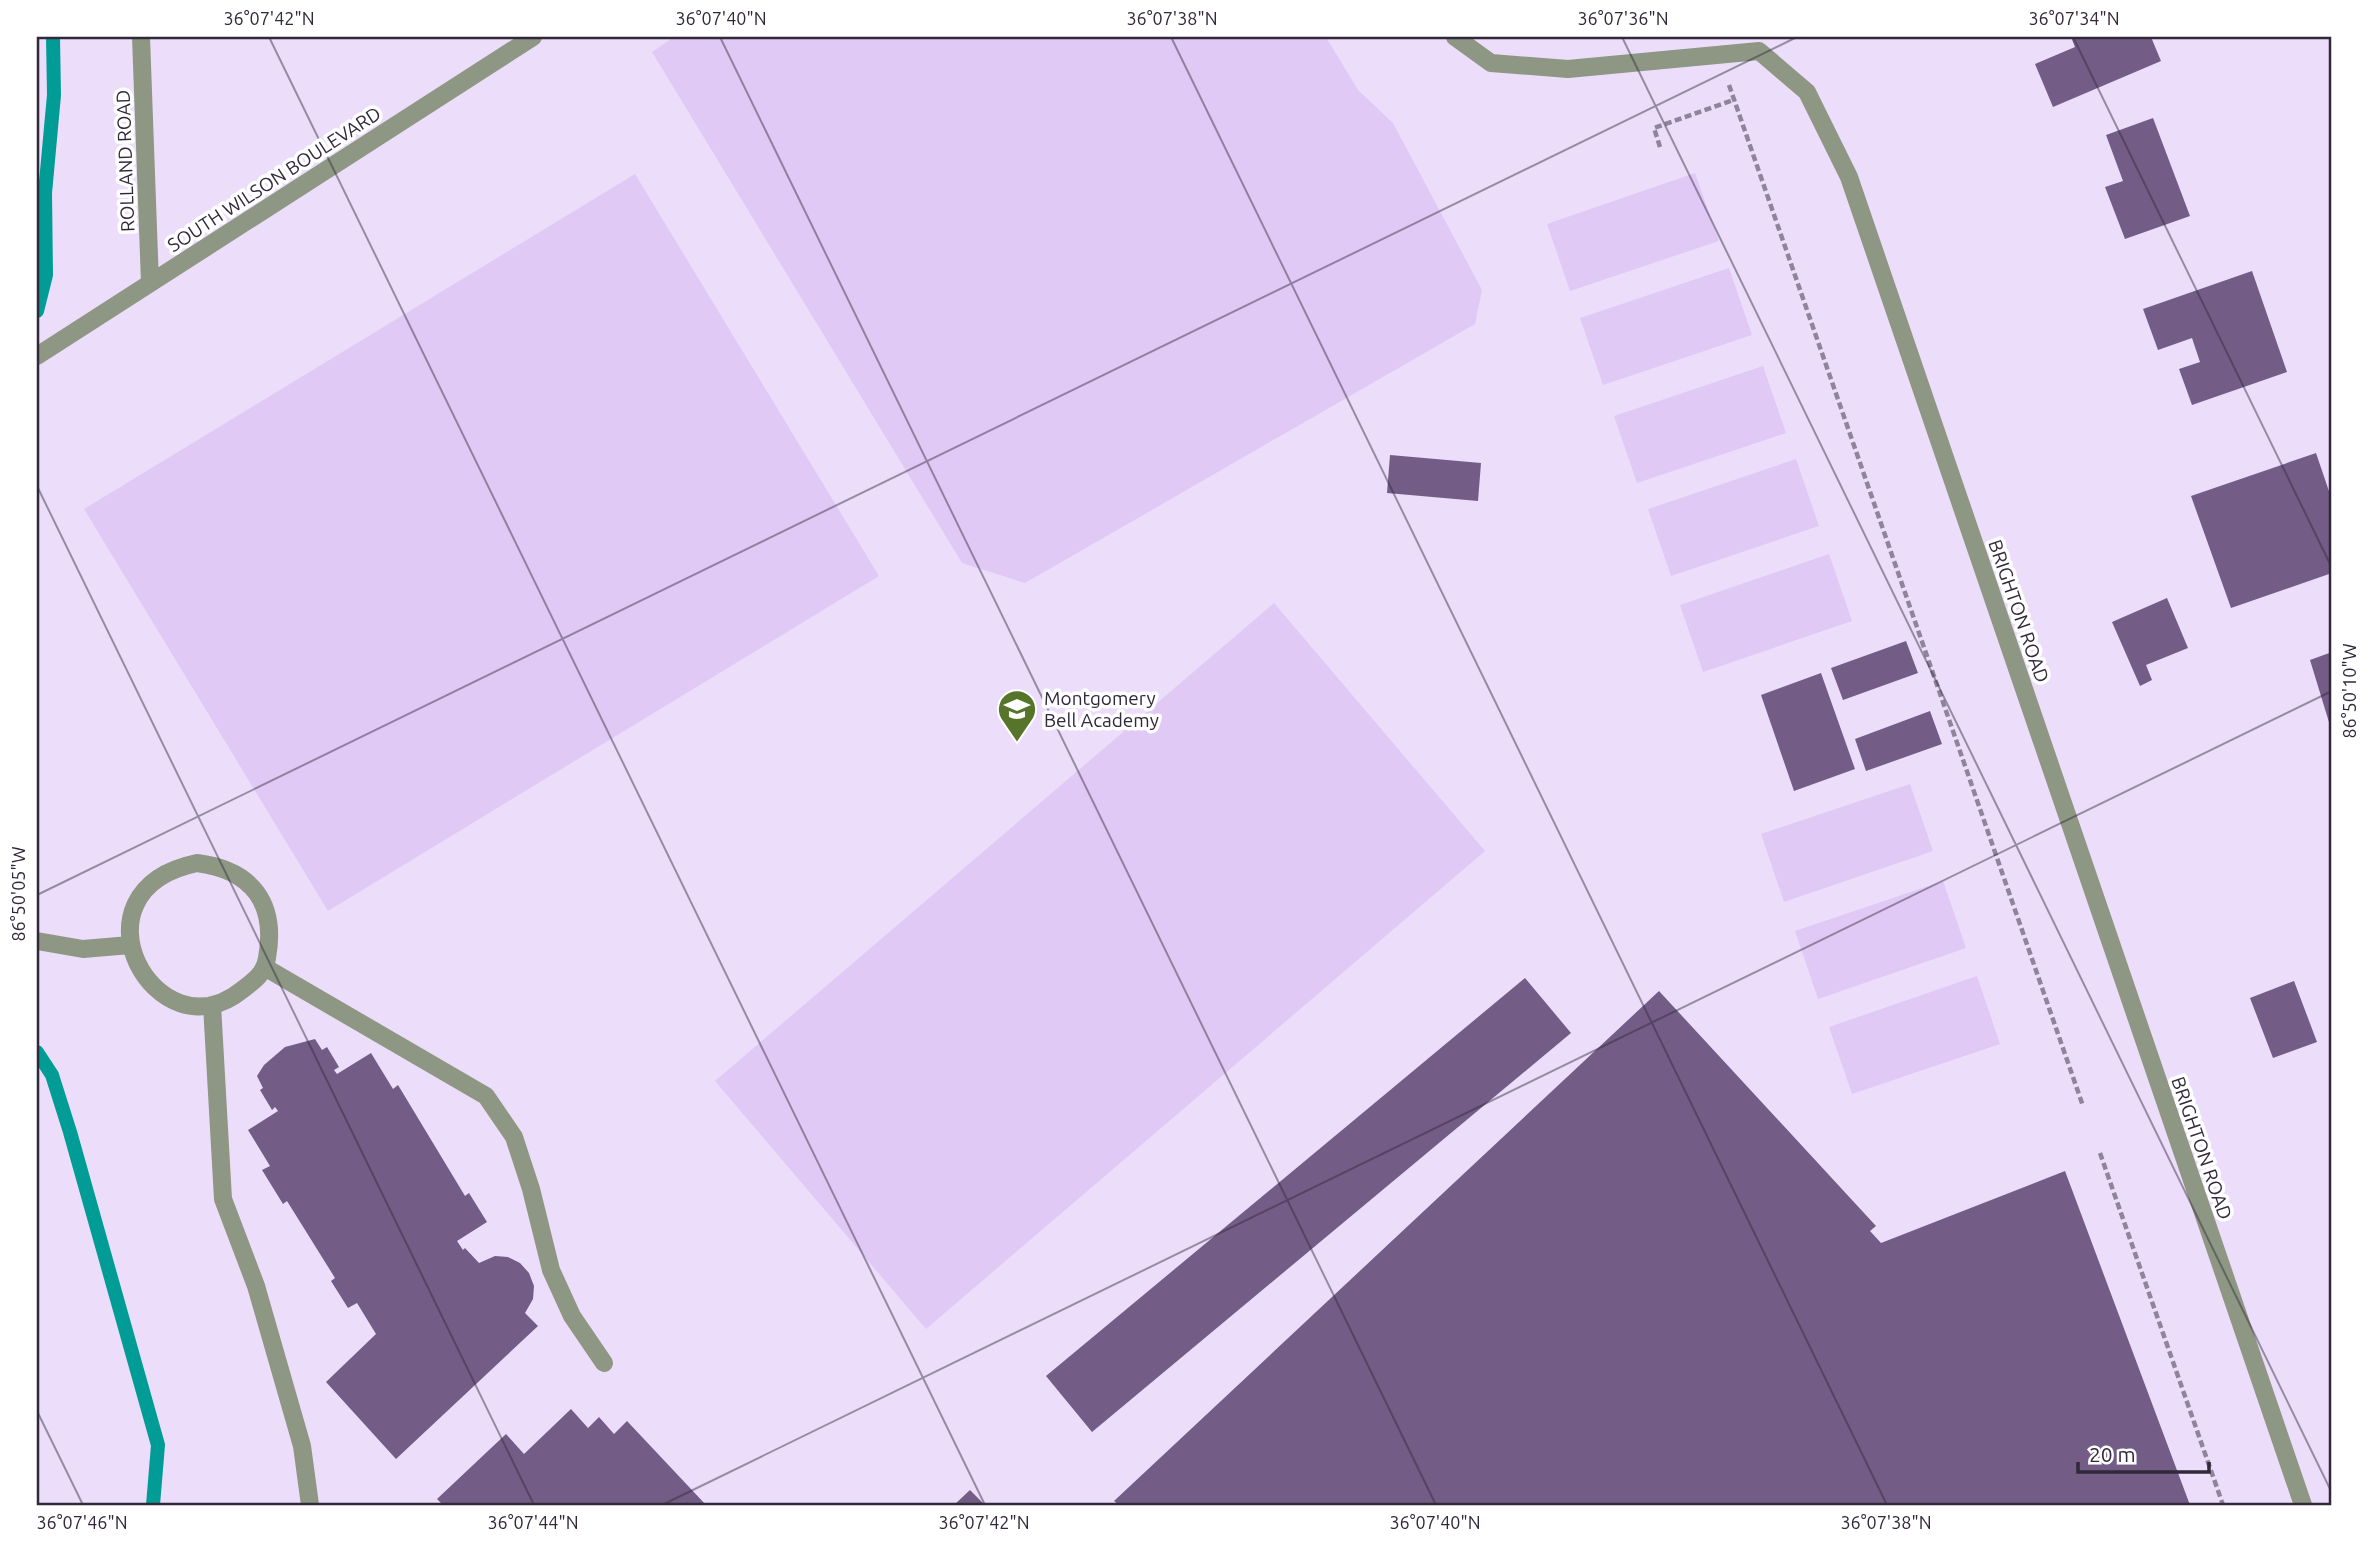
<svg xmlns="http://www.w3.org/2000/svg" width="2369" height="1542" viewBox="0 0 2369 1542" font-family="Ubuntu,sans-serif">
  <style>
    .green { fill: #e1c9f6 }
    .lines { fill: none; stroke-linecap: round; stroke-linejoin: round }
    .stream { stroke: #019c95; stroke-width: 14 }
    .building { fill: #735c86 }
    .path { stroke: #90849c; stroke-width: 4.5; stroke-dasharray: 7 3.5; stroke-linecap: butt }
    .service { stroke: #8d9783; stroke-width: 18 }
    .minor { stroke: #8d9783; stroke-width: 18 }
    .ticks { fill: none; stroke: #31283a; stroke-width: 2; stroke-opacity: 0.45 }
    .labels { text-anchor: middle; stroke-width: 7; stroke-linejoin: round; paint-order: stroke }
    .street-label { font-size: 19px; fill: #31283a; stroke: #fff }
    .poi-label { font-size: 19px; fill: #31283a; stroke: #fff; text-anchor: start }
    .neatline { fill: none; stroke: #31283a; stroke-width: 2.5 }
    .ticks-label { font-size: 18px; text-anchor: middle; fill: #31283a }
  </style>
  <rect width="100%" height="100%" fill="#ecddfa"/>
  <path class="green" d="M674,37H1326L1358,90L1393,123L1482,290L1475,324L1025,583L962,563L652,52Z
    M1695,173L1719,241L1570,291L1547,224Z
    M635,174L879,576L328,911L84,509Z
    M1729,268L1752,335L1603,385L1580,318Z
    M1763,366L1786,433L1637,483L1614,416Z
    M1796,459L1819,526L1671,576L1648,509Z
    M1829,554L1852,621L1703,672L1680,605Z
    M1274,603L1485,851L926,1329L715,1081Z
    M1910,784L1933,851L1784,902L1761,834Z
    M1943,881L1966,948L1818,999L1795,931Z
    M1977,976L2000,1044L1852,1094L1829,1027Z"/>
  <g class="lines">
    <path class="stream" d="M37,311L46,275L45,193L54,95L53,37
      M37,1052L52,1075L70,1132L158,1445L153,1505"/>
  </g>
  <path class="building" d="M2071,37H2151L2161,61L2053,107L2035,64L2075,47Z
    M2153,118L2190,216L2125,239L2105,187L2123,181L2106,135Z
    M2252,271L2287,372L2192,405L2179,369L2200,362L2192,338L2158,350L2143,309Z
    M2316,453L2332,500V573L2231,608L2191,496Z
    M1390,455L1481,463L1478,501L1387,493Z
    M2167,598L2188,648L2146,665L2152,680L2140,686L2112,622Z
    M1906,641L1918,673L1843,700L1831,668Z
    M2332,652V732L2310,660Z
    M1821,673L1855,769L1794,791L1761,695Z
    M1930,711L1942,744L1866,771L1855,739Z
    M1525,978L1571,1033L1092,1432L1046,1376Z
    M2294,981L2317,1042L2273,1058L2250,998Z
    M1659,991L1876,1226L1870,1231L1881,1243L2065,1171L2190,1505H1119L1114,1501Z
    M315,1039L322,1050L327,1047L339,1067L334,1070L337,1074L371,1053L393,1089L398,1085L465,1196L469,1193L487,1222L457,1241L463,1250L465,1248L479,1263L495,1256L508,1257L520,1263L529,1273L534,1286L533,1299L525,1313L538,1326L396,1459L326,1382L376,1334L357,1303L348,1308L331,1281L335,1278L287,1201L283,1204L262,1170L270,1166L248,1130L278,1111L275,1107L272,1110L260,1090L263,1088L257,1076L264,1065L285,1047Z
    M571,1409L588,1428L599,1417L614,1434L627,1421L706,1505H443L437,1499L506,1434L524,1454Z
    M970,1490L985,1505H954Z"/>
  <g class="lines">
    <path class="path" d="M1729,85L2083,1106
      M1660,147L1654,128L1736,99
      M2100,1153L2223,1505"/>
    <path class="service" d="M197,863C252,870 277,903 267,958C265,973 254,981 242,990C157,1059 63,891 197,863Z
      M37,941L83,949L130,945
      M266,968L486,1096L514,1137L531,1189L551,1270L572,1316L604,1363
      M212,1005L223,1199L256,1286L302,1446L310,1505"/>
    <path class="minor" d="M141,37L150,283
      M1455,37L1491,63L1568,69L1759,51L1807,92L1849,177L2303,1505
      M37,356L533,37"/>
  </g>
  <path class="ticks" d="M269,37L985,1505M720,37L1436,1505M1171,37L1887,1505M1622,37L2332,1493M2073,37L2332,568M37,486L534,1505M37,895L1797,37M37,1411L83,1505M662,1505L2332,691"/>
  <defs>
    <g id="school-pin" transform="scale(2.0125)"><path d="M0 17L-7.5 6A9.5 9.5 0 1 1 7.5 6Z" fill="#56752b" stroke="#fff"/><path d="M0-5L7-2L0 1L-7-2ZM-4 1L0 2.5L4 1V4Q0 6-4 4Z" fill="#fff"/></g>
  </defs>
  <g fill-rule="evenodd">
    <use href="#school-pin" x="1017" y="709"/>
  </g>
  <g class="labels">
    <g class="street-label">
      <text transform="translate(125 161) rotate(-92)" y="7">ROLLAND ROAD</text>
      <text transform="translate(274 179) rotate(-33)" y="7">SOUTH WILSON BOULEVARD</text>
      <text transform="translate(2019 611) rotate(71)" y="7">BRIGHTON ROAD</text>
      <text transform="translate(2202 1148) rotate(71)" y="7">BRIGHTON ROAD</text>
    </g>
    <g class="poi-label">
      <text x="1044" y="705">Montgomery<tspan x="1044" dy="22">Bell Academy</tspan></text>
    </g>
  </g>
  <rect width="2369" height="1542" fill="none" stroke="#ffffff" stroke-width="77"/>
  <path d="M2078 1462v10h131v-10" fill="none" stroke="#31283a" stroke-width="3.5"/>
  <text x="2089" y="1462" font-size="21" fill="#31283a" stroke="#ffffff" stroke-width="5" paint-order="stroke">20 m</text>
  <rect x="38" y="38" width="2292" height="1466" class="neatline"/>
  <g class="ticks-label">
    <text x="269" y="25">36°07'42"N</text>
    <text x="721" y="25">36°07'40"N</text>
    <text x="1172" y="25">36°07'38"N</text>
    <text x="1623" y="25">36°07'36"N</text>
    <text x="2074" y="25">36°07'34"N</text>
    <text transform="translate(2350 691) rotate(-90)" y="6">86°50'10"W</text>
    <text transform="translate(19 894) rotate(-90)" y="6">86°50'05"W</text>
    <text x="82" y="1529">36°07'46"N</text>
    <text x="533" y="1529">36°07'44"N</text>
    <text x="984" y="1529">36°07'42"N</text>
    <text x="1435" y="1529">36°07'40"N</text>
    <text x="1886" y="1529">36°07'38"N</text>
  </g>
</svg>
